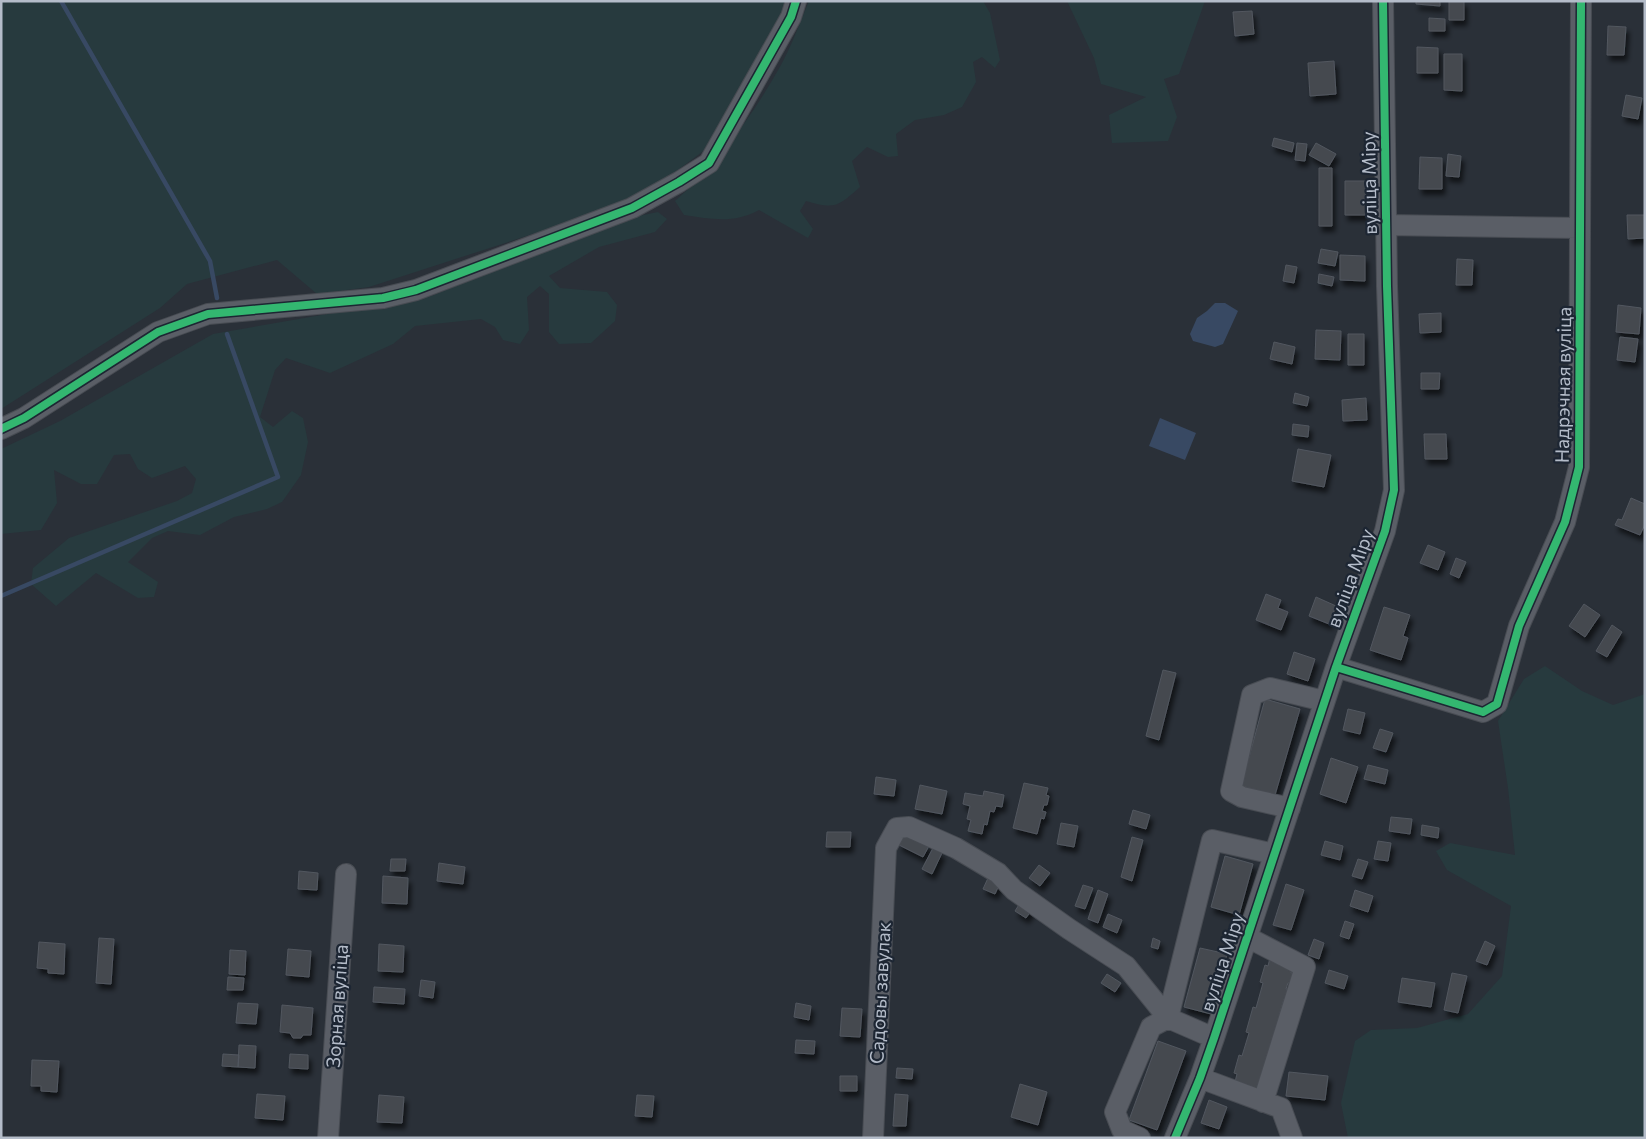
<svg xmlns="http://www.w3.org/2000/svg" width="1646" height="1139" viewBox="0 0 1646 1139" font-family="Commissioner,sans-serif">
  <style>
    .green { fill: #273a3e }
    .water { fill: #384963 }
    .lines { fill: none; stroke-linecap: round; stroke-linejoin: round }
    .stream { stroke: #384963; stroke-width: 4.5 }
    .building { fill: #444950; stroke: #52575f; filter: url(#shadow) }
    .minor-casing { stroke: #484c53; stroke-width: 22 }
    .minor { stroke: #5a5e66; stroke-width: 20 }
    .cycleway-casing { stroke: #1d2633; stroke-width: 11 }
    .cycleway { stroke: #33b770; stroke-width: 8 }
    .labels { text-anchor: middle; stroke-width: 4.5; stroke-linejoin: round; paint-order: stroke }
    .street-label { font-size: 19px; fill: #b4bcc9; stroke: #1d2633 }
  </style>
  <defs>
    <filter id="shadow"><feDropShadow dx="3" dy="5.5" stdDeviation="2.5" flood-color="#0009"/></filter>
  </defs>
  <rect width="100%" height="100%" fill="#2a3038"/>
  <path class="green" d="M1,1H787V6L710,146L638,200L369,287L317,294L277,260L187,284L160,308L1,409Z
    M809,1H983L990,13L1000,60L995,68L982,57L973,62L976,82L962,107L944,115L915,120L896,134L898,156L888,157L867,147L852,161L860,187C838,206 836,210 806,201L800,211L813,229L808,238L759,210C733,224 712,219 684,215L675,201C718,164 753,115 781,65C792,45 800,22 809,1Z
    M1067,1H1205L1179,74L1164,79L1177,117L1168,141L1112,143L1109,115L1146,97L1101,84L1094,58Z
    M658,212L667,219L655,232L599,247L549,276L560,288L607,292L617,305L615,321L591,343L559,344L549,332V294L540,286L527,297L529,330L520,344L503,340L495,327L481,319L415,326L393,344L330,373L286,358L275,370L260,417L273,427L292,411L303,418L308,442L301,475L282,502L267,509L234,517L200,535L168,531L152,538L128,562L158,582L154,597L138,598L96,573L56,606L31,584L33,568L69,538L177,501L192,493L196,479L185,466L152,478L138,469L130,454L114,455L97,484H81L54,470L57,503L41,530L1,534V449L60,421L213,334L431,296L624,219Z
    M1545,666L1582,691L1613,705L1645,694V1138H1348L1341,1103L1355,1041L1371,1030L1417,1028L1468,1014L1502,976L1511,906L1447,870L1436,851L1450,843L1515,855L1508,788L1498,721L1524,679Z"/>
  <path class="water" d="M1215,303H1225L1238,311L1223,344L1215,347L1193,341L1190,334L1197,318L1207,311Z
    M1160,418L1196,433L1185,460L1149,446Z"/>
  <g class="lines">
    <path class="stream" d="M61,1L210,261L217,298
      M1,596L278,477L227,334"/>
  </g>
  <path class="building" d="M1416,1H1440V6L1416,4Z
    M1449,1H1464V20H1449Z
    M1252,11L1254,34L1235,36L1233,12Z
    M1429,18L1445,19V31H1429Z
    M1608,26L1626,27L1624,55H1607Z
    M1417,47L1438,48V73H1417Z
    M1444,54H1462V91L1444,90Z
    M1334,61L1336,94L1310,96L1308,63Z
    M1626,95L1642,98L1638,119L1622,116Z
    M1274,138L1294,143L1292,152L1272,146Z
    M1297,143L1307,144L1305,161L1295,160Z
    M1316,143L1336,154L1329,166L1309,155Z
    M1448,154L1461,156L1459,177L1446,176Z
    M1420,157L1442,158V189H1419Z
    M1319,168H1332V226H1319Z
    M1345,181H1366V215H1345Z
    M1627,215H1645V238L1628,239Z
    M1321,249L1338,252L1335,266L1318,263Z
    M1340,255L1365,256V281L1340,280Z
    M1457,259L1473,260L1472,285H1456Z
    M1286,265L1297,267L1294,283L1283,281Z
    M1319,274L1334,277L1332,286L1318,283Z
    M1618,305L1641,308L1639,334L1616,332Z
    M1441,313V332L1420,333L1419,314Z
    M1316,330L1341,331L1340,360L1315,359Z
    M1348,334H1364V365H1348Z
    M1620,337L1638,339L1635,362L1617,360Z
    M1274,342L1295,347L1292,364L1270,359Z
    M1421,373H1440L1439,389H1421Z
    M1295,393L1309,397L1307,406L1293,403Z
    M1366,398L1367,420L1343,421L1342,400Z
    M1293,424L1309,426L1308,437L1292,435Z
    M1424,434H1446L1447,459H1425Z
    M1298,449L1331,455L1324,487L1292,481Z
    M1631,498L1645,504V524L1640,535L1615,525L1618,519L1622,520Z
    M1428,545L1445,552L1438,570L1420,563Z
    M1456,558L1466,562L1459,578L1450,574Z
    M1266,594L1281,600L1278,608L1288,612L1281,630L1256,620Z
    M1316,597L1336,606L1329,624L1309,616Z
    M1584,604L1600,615L1585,637L1569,626Z
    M1384,607L1410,615L1403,636L1408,638L1401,660L1370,650Z
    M1612,625L1622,632L1607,657L1596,651Z
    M1294,652L1315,659L1308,681L1287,674Z
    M1163,670L1176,673L1159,740L1146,736Z
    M1265,699L1300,709L1275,795L1241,786Z
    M1348,709L1365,713L1360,734L1343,730Z
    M1380,729L1393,733L1386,752L1373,748Z
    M1331,758L1358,767L1346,803L1320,794Z
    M1368,765L1388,770L1385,784L1364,779Z
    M876,777L896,780L894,796L874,794Z
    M1024,783L1048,788L1046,795L1049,796L1047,805H1044L1042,811L1046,812L1044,819L1041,818L1037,834L1013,828Z
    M920,785L947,791L942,814L915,809Z
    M984,791L1004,795L1002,807L996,806L994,812L990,811L987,825L984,824L982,834L968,831L971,820L967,819L970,806L963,804L965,793L983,796Z
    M1133,810L1150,815L1146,829L1129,824Z
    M1391,817L1412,819L1410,834L1389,831Z
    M1061,823L1078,826L1074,847L1057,844Z
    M1422,825L1439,828L1438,838L1421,835Z
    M827,832H851L850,847H826Z
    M904,834L929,846L923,857L899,845Z
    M1132,837L1143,840L1132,881L1121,877Z
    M1325,841L1343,846L1340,860L1321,855Z
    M1378,841L1391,843L1388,861L1374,859Z
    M933,848L942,853L932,874L922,869Z
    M1225,856L1253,864L1239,915L1211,907Z
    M391,859H406L405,871H390Z
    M1358,859L1368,862L1362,879L1352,876Z
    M439,863L465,867L463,884L437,881Z
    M1039,865L1050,873L1040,886L1029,878Z
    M299,871L318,873L317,890L298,889Z
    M383,876L408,878L407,904L382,903Z
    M988,878L1000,883L995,894L983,889Z
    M1286,884L1304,890L1291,930L1273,925Z
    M1083,885L1093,888L1085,909L1075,906Z
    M1098,890L1108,894L1098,923L1088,919Z
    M1355,890L1373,896L1368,912L1350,906Z
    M1022,900L1033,908L1026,918L1015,911Z
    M1108,914L1122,920L1117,933L1103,927Z
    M1345,921L1354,924L1349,939L1340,936Z
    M99,938L114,939L111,984L96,983Z
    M1153,938L1160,941L1158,949L1151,947Z
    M1314,939L1324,943L1319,959L1308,955Z
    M1485,941L1495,946L1487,965L1476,961Z
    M39,942L65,944L64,974L48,973V969L37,968Z
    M379,944L404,946L403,972L378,971Z
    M1200,948L1227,954L1211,1014L1184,1007Z
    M288,949L311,951L309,977L286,975Z
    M230,950L246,951L245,975L229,974Z
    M1270,958L1293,965L1291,973H1294L1291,983H1288L1286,989L1289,990L1286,1000L1284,999L1280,1013L1282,1014L1259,1089L1235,1082L1237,1074L1234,1073L1239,1055L1242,1056L1249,1033L1246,1032L1253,1007L1256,1008L1263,983L1260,982L1265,965L1268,966Z
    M1329,970L1348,976L1344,989L1325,983Z
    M1452,973L1467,976L1458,1013L1444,1010Z
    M1107,974L1121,983L1115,992L1101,983Z
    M228,977L244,978L243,990H227Z
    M1402,978L1435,983L1431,1007L1398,1002Z
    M421,980L435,982L433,998L419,996Z
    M374,987L405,989L404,1004L373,1002Z
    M238,1003L258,1004L256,1024L236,1023Z
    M796,1003L811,1006L809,1020L794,1017Z
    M282,1005L313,1008L311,1035H303L301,1038H293L290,1033L280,1032Z
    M842,1008L862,1009L860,1037L840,1036Z
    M796,1040L815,1041L814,1054L795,1053Z
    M1158,1041L1186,1051L1157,1130L1129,1120Z
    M239,1045L256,1046L255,1068L238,1067Z
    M223,1054L239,1055L238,1067L222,1066Z
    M290,1054L308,1055V1069L289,1068Z
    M32,1060L59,1061L57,1092L41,1091V1086H31Z
    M897,1068L913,1069L912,1079L896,1078Z
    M1289,1072L1328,1076L1325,1100L1286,1096Z
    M840,1076H857V1091H840Z
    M1020,1084L1047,1092L1038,1125L1011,1117Z
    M257,1094L285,1096L283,1120L255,1118Z
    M895,1094L908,1095L906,1126H893Z
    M379,1095L404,1097L402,1123L377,1122Z
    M637,1095L654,1096L652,1117L635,1116Z
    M1209,1100L1227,1107L1219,1129L1201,1123Z"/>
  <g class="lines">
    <g class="minor-casing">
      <path id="minor" d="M1386,225L1580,228
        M1,429L24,418L158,332L208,314L383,298L416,290L632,208L679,182L709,163L791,17L796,1
        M1336,667L1483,712L1497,704L1519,626L1565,522L1579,467L1581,1
        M1290,808L1242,797L1231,791L1252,695L1270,688L1324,701
        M1247,937L1305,967L1263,1102
        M1168,1018L1212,840L1274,854
        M1200,1078L1281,1108L1292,1138
        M328,1138L346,874
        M873,1138L886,848L897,828L909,827L956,848L998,873L1014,890L1069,929L1126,966L1168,1018
        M1140,1138L1122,1130L1115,1112L1151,1027L1168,1018L1214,1038
        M1175,1138L1200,1078L1214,1038L1336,667L1385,531L1394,490L1387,286L1383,1"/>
    </g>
    <use href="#minor" class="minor"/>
    <g class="cycleway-casing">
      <path id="cycleway" d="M1,429L24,418L158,332L208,314L383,298L416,290L632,208L679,182L709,163L791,17L796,1
        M1336,667L1483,712L1497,704L1519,626L1565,522L1579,467L1581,1
        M1175,1138L1200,1078L1214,1038L1336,667L1385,531L1394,490L1387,286L1383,1"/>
    </g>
    <use href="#cycleway" class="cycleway"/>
  </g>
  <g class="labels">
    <g class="street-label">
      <text transform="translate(1369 183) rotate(-91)" y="7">вуліца Міру</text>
      <text transform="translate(1563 385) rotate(-89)" y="7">Надрэчная вуліца</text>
      <text transform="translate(1350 578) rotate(-70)" y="7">вуліца Міру</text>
      <text transform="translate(1222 962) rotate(-72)" y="7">вуліца Міру</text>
      <text transform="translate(880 993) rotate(-87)" y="7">Садовы завулак</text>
      <text transform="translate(337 1006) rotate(-86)" y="7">Зорная вуліца</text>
    </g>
  </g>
  <rect width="1646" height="1139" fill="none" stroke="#b4bcc9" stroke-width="5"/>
</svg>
